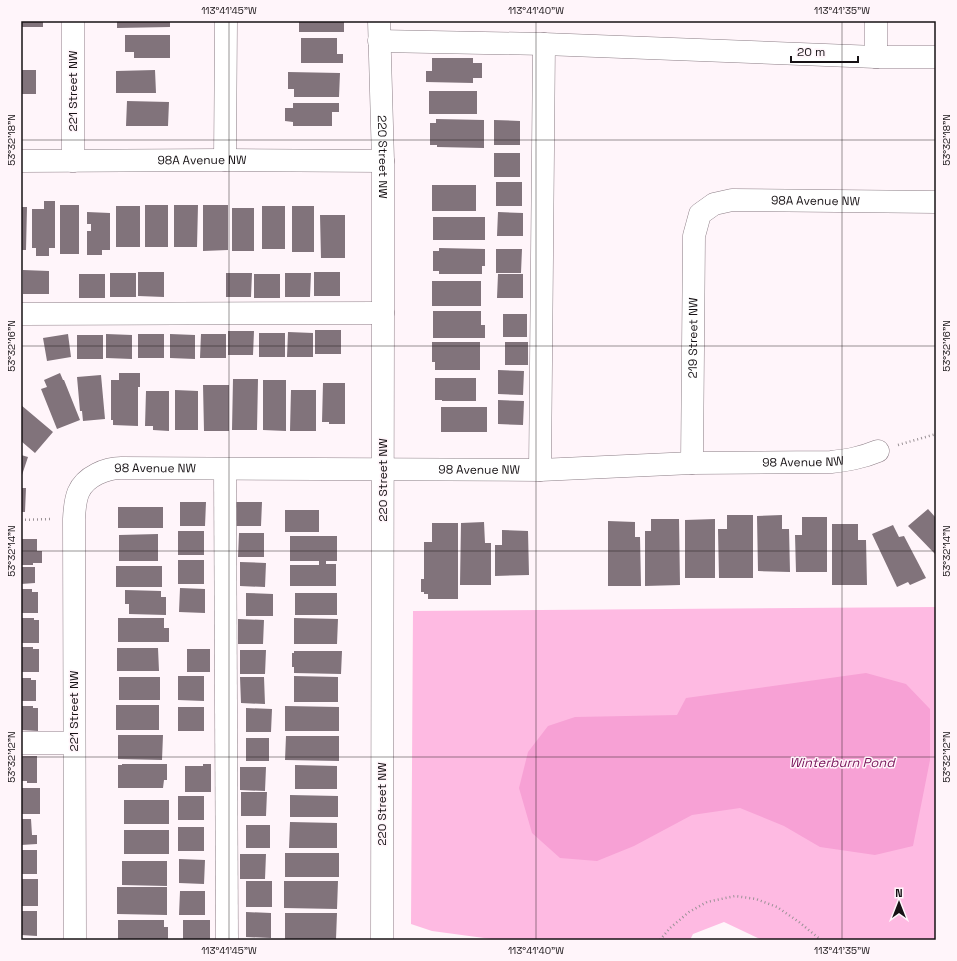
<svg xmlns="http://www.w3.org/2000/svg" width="957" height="961" viewBox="0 0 957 961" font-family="'Space Grotesk',sans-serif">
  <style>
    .green { fill: #febae2 }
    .water { fill: #f7a1d5 }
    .building { fill: #81737b }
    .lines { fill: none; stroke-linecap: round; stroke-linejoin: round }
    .minor-casing { stroke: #8c7e86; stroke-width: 23 }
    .path { stroke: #999195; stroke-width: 2.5; stroke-dasharray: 1 3; stroke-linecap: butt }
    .minor { stroke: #fff; stroke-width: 22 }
    .ticks { fill: none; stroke: #171215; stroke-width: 1; stroke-opacity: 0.45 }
    .labels { text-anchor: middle; stroke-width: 3; stroke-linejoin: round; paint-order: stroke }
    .street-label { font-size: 12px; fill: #171215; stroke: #fff5fa }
    .water-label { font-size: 13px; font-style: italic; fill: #78145a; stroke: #fff5fa }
    .neatline { fill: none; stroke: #171215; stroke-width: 1.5 }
    .ticks-label { font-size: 10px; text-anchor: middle; fill: #171215 }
  </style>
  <rect width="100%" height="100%" fill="#fff5fa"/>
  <path class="green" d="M936,607V940H762L724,922L693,934L690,940H499L432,931L411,924L413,611Z"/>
  <path class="water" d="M866,673L906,684L930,709V760L913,846L875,855L820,847L784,826L740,808L692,815L634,846L597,861L560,858L532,833L519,788L528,752L548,726L575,717L677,715L686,698Z"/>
  <path class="building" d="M21,21H43V27H21Z
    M117,21H170V27L117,28Z
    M299,21H344V32H299Z
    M125,35H170V58H134V52H125Z
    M301,38H337V54H343V63H301Z
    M432,58H473V63H482V78H473V83L426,82V71H432Z
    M21,70H36V94H21Z
    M155,70L156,93H116V71Z
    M288,72L340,73L339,97H294V89H288Z
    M429,91H477V114H429Z
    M127,101L169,102L168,126H126Z
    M293,103H339V112H332V126H293V122L285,121V108H293Z
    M436,119L484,120V148L437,147V145H430V123H436Z
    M494,120L520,121V145H494Z
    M494,153H520V177H494Z
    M496,182H522V206H496Z
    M432,185H476V211H432Z
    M44,201H55V248H49V256H36V248H32V209H44Z
    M60,205H79V254H60Z
    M145,205H168V247H145Z
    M174,205H198L197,247H174Z
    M203,205H228V250L203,251Z
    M116,206H140V247H116Z
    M262,206H285V249H262Z
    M292,206H314V252H292Z
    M21,207H27L26,250H21Z
    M232,208H254V251H232Z
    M87,212L110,213V250H102V255H87V231H91V224H87Z
    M498,212L523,213V236H497Z
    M320,215H345V258H321Z
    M433,217H485V240H433Z
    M439,248L485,249V266H482V274H439V271H433V251H439Z
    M496,249H522L521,273H496Z
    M23,270L49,271V294H23Z
    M138,272H164V297L138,296Z
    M314,272H340V296H314Z
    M110,273H136V297H110Z
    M226,273H252L251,297H226Z
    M285,273H311L310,297H285Z
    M79,274H105V298H79Z
    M254,274H280V298H254Z
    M498,274H523V298H497Z
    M432,281H481V306H432Z
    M433,311H481V325H485V338H433Z
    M503,314H527V337H503Z
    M315,330H341V354H315Z
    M228,331H254L253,355H228Z
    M288,332L313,333V357H287Z
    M259,333H285V357H259Z
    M68,334L71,357L47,361L43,338Z
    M106,334L132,335V359L106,358Z
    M138,334H164V358H138Z
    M170,334L195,335V359L170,358Z
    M201,334H226V358H200Z
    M77,335H103V359H77Z
    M432,342H480V370H435V362H432Z
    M505,342H528V365H505Z
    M498,370L524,371L523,395L498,394Z
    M60,373L63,380H64L80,420L57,429L41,389L47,387L44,380Z
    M119,373H140V387H138V426L113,425V420H111V380H119Z
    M101,375L105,419L83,421L82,411H80L77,377Z
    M435,378H476V401H442V400H435Z
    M233,379H258L257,430H232Z
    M263,380H286V431L263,430Z
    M323,383H345V424H329V422H322Z
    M203,385H229V431H204Z
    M175,390L198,391V430H175Z
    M291,390H316V431H290Z
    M146,391H169V431L153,430V426H145Z
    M498,400L524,401L523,425L498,424Z
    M21,405L53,432L35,453L21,441Z
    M441,407H487V432H441Z
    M21,455L28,457L21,478Z
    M21,488H26L25,512H21Z
    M180,502H206L205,526H180Z
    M236,502H262L261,526H236Z
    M118,507H163V528H118Z
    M928,509L936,518V555L908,526Z
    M285,510H319V532H285Z
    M727,515H753V578H719L718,529H727Z
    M782,515V529H789L790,572L758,571L757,516Z
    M802,517H827V572H796L795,535H802Z
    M651,519H679L680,585L645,586V531H651Z
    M715,519V578H685V520Z
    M608,521L635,522V537H640L641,586H608Z
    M484,522L485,543H491V585H460L461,523Z
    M432,523H458V599H428V594H424V592H421V579H424V542H432Z
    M832,524H858V540H866L867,585H832Z
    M893,525L899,537L904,536L926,578L910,585L908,582L897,587L872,534Z
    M502,530L528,531L529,575L495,576V545H502Z
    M178,531H204V555H178Z
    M239,533H264V557H238Z
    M158,534V561H119V535Z
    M290,536H337V561H326V564H336V586H290V565H319V561H290Z
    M21,539H37V551H42V563H33V565H21Z
    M178,560H204V584H178Z
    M240,562L266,563L265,587L240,586Z
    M116,566H162V587H116Z
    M21,567H35V583L21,584Z
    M180,588L205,589V613L179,612Z
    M21,589H32V592H38V613H21Z
    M125,590L161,591V597H166V615L129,614V604H125Z
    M246,593L273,594V616H246Z
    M295,593H337V615H295Z
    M21,618H34V620H39V643H21Z
    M118,618H164V628H169V642H118Z
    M294,618L338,619L337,644H294Z
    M238,619L264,620L263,644H238Z
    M21,647H33V649H39V672H21Z
    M117,648H158L159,671H117Z
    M187,649H210V672H187Z
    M240,650H266L265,674H240Z
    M294,651H342L341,674L294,673V667H292V653H294Z
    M178,676H204V701L178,700Z
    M294,676L338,677V702H294Z
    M119,677H160V700H119Z
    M240,677H264L265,704L241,703Z
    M21,678H31V680H36V701H21Z
    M116,705H159V730H116Z
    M21,706H33V708H38V731L21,730Z
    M285,706L339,707V731H285Z
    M178,707H204V731H178Z
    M246,708L272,709L271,732H246Z
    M118,735H163L162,760L118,759Z
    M286,736H339V761L285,760Z
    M246,738H269V761H246Z
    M21,756H37V783H27V781H21Z
    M122,764H167V780H164L163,788H118V765H122Z
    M203,764H211V792H185V766H203Z
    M295,765L337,766V789H295Z
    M240,767H266L265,791L240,790Z
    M21,788H40V814H21Z
    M241,792H267L266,816H241Z
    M290,795L338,796V817H290Z
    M178,796H204V820H178Z
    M124,800H169V824H124Z
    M21,819H31L32,835H37V844L21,845Z
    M290,822L337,823V848H289Z
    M246,825H270V848H246Z
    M178,827H204V851H178Z
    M124,830H169V854H124Z
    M21,850H37V874H21Z
    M285,853H339V877H285Z
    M240,854H266L265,879H240Z
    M179,859L205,860L204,884L179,883Z
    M122,861H167V886L122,885Z
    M21,879H38V906H21Z
    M246,881H272V907H246Z
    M284,881H338L337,909L284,908Z
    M117,887H167V915L117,914Z
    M180,891H205V915H179Z
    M21,911H37V936L21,935Z
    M246,912L271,913V938L246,937Z
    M285,913H337L336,939H285Z
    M118,920H164V927H168V940H118Z
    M183,920H210V940H183Z"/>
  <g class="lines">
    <g class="minor-casing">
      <g id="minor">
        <path d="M73,21V161"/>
        <path id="s1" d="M379,21L383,161V313L382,940"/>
        <path d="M379,41L544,44L876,57H936"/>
        <path d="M876,57V21"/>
        <path d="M225,160L226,21"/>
        <path id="s2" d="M21,161L225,160L383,161"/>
        <path d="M21,314L383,313"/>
        <path id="s3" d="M692,463L694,236L700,214L714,204L732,200L936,202"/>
        <path d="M225,469L227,940"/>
        <path d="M540,470L544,44"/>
        <path d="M21,743H74"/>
        <path id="s4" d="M75,940L74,519C75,498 77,484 97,474C105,470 112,468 121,468L540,470L692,463L831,462C848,460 861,458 878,451"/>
      </g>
    </g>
    <path class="path" d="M898,445L936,434
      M21,520L52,519
      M660,940L670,928L689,912L707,902L735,896L756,899L777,907L799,922L821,940"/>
    <use href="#minor" class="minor"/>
  </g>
  <path class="ticks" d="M229,21V940M536,21V940M842,21V940M21,140H936M21,346H936M21,551H936M21,757H936"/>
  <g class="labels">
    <g class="street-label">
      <text transform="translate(73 91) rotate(-90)" y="4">221 Street NW</text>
      <text dy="4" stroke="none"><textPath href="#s1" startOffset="136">220 Street NW</textPath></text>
      <text dy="4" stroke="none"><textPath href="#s2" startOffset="181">98A Avenue NW</textPath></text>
      <text dy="4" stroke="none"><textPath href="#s3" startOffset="369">98A Avenue NW</textPath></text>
      <text dy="4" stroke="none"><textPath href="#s3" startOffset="125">219 Street NW</textPath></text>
      <text dy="4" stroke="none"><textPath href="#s4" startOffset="1182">98 Avenue NW</textPath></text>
      <text dy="4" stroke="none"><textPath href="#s4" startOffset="534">98 Avenue NW</textPath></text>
      <text dy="4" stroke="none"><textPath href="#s4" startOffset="858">98 Avenue NW</textPath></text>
      <text transform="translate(383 480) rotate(-90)" y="4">220 Street NW</text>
      <text transform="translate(74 711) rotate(-90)" y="4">221 Street NW</text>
      <text transform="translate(382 804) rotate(-90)" y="4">220 Street NW</text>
    </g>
    <g class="water-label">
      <text x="842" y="767">Winterburn Pond</text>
    </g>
  </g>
  <rect width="957" height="961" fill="none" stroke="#fff5fa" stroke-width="44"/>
  <g transform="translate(899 903)" stroke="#fff5fa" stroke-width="3" paint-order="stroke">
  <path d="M0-3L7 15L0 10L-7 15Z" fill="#171215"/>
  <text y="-6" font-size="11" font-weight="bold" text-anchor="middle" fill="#171215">N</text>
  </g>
  <path d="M791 56v6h67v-6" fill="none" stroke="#171215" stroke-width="2"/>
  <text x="797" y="56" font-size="12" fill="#171215" stroke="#fff5fa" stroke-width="3" paint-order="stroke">20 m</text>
  <rect x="22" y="22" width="913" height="917" class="neatline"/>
  <g class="ticks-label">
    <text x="229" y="14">113°41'45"W</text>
    <text x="536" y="14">113°41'40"W</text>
    <text x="842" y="14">113°41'35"W</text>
    <text transform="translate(11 140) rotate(-90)" y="4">53°32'18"N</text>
    <text transform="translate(946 140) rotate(-90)" y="4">53°32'18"N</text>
    <text transform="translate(11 346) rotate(-90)" y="4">53°32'16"N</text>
    <text transform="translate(946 346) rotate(-90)" y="4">53°32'16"N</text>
    <text transform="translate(11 551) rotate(-90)" y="4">53°32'14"N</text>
    <text transform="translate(946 551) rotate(-90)" y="4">53°32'14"N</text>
    <text transform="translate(11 757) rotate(-90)" y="4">53°32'12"N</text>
    <text transform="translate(946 757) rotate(-90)" y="4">53°32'12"N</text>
    <text x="229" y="954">113°41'45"W</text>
    <text x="536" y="954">113°41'40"W</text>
    <text x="842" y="954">113°41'35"W</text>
  </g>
</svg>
